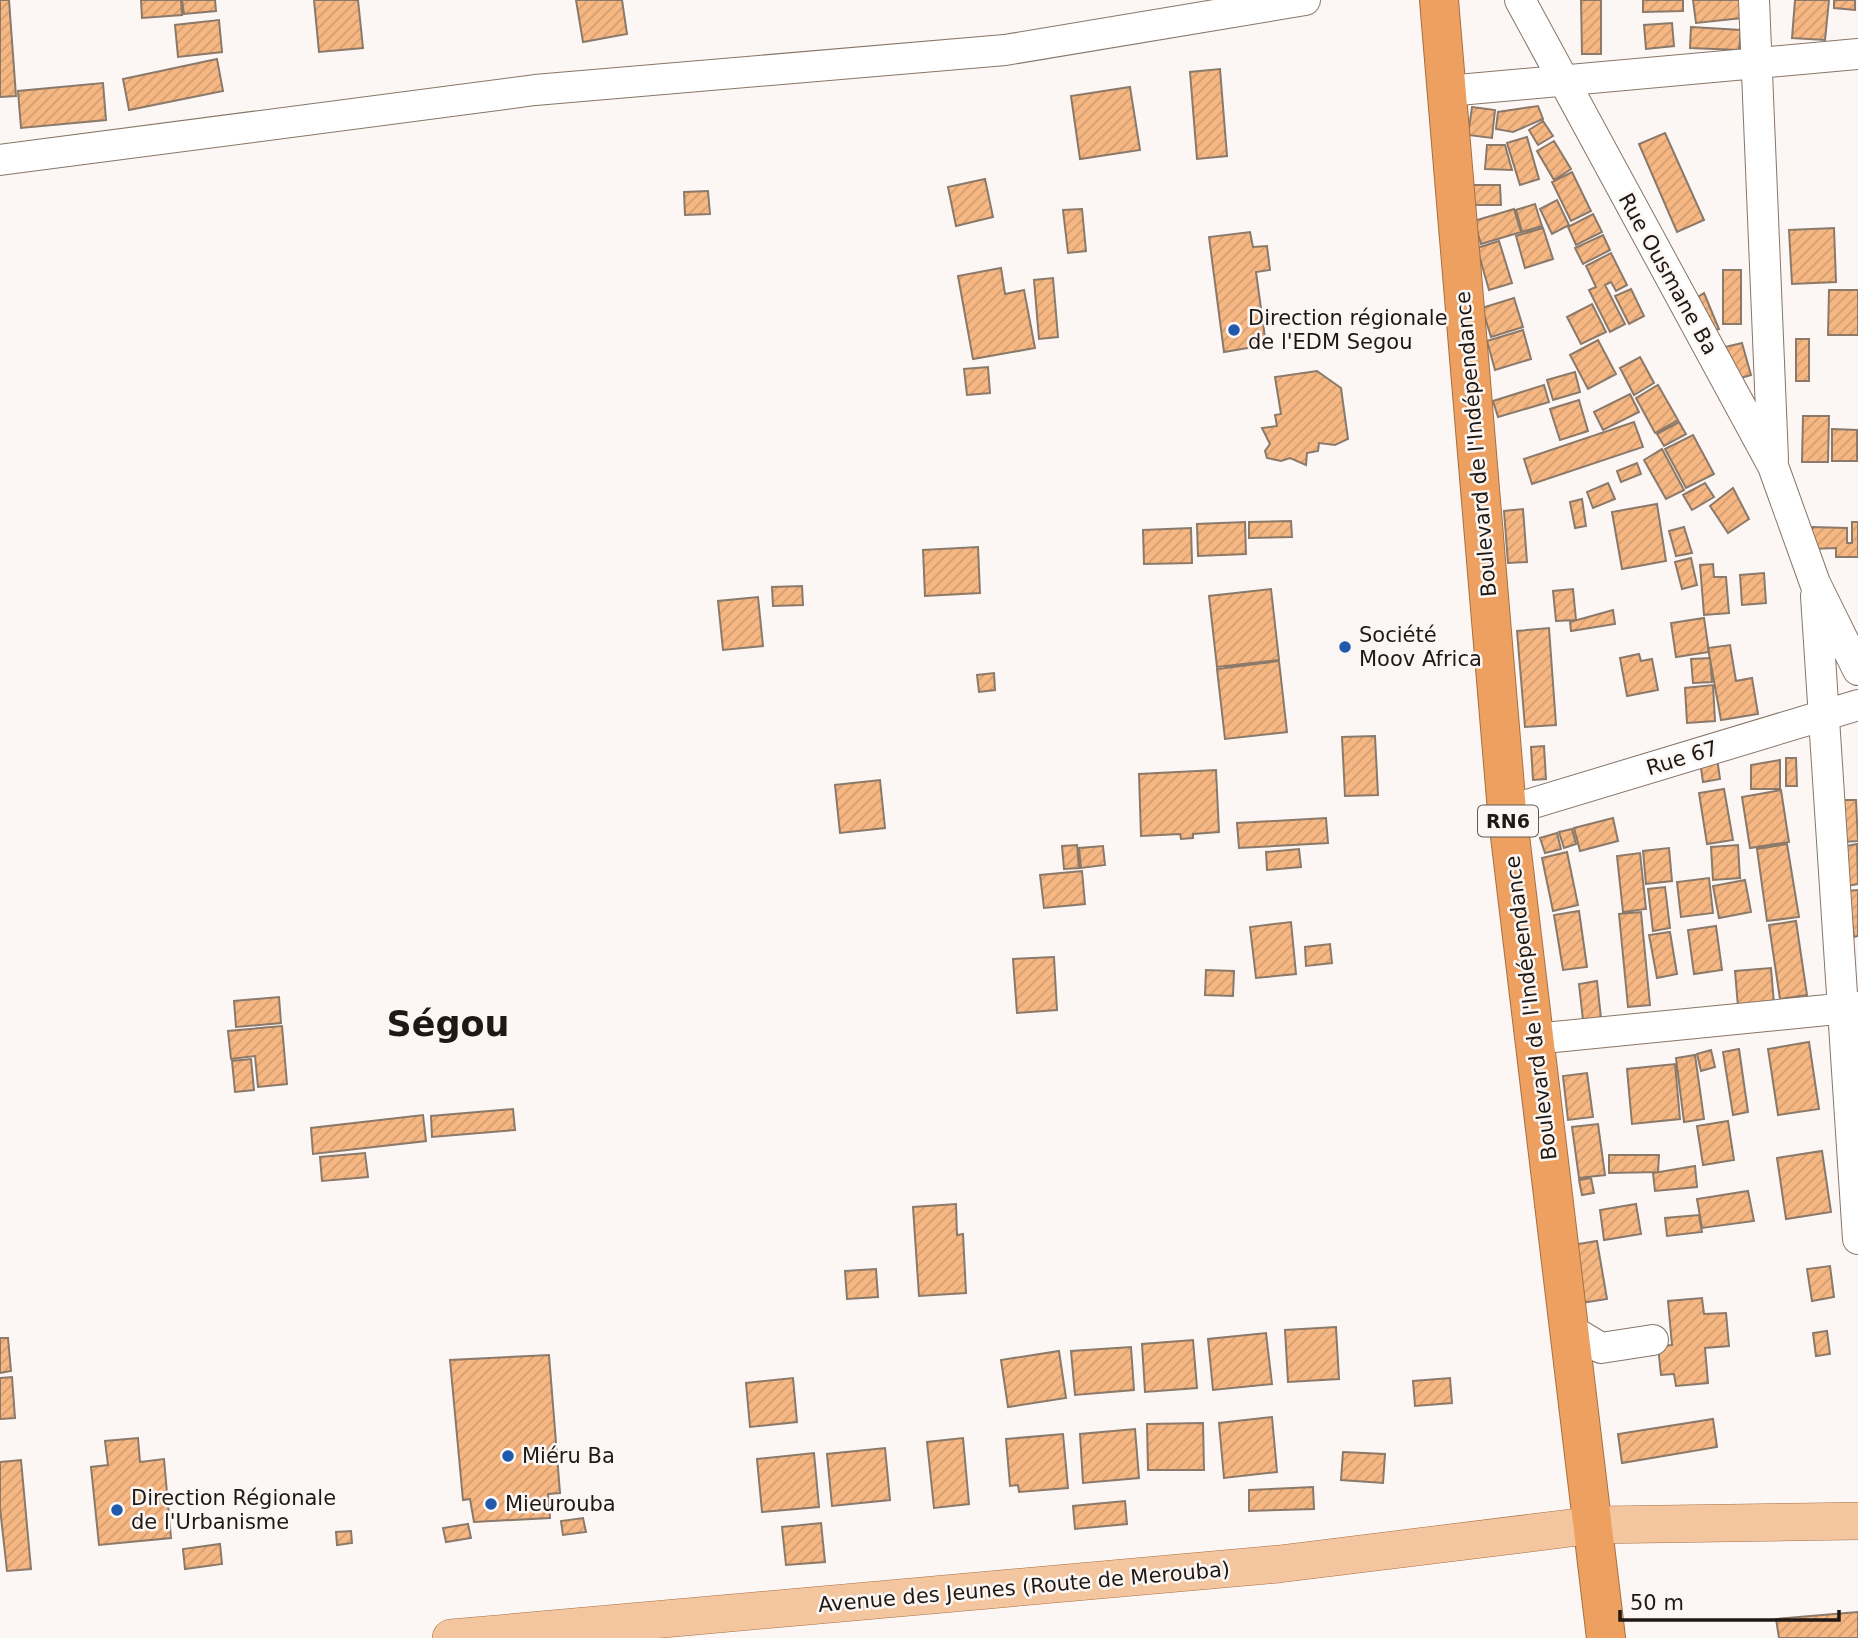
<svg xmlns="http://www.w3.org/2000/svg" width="1858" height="1638" viewBox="0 0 1858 1638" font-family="'DejaVu Sans',sans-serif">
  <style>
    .building { fill: url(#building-hatch); stroke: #8b796a; stroke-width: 2 }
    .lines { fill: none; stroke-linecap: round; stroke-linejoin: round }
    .minor-casing { stroke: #887567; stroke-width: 32 }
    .major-casing { stroke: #a57044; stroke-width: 38 }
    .highway-casing { stroke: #a57044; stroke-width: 40 }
    .minor { stroke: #fff; stroke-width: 30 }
    .major { stroke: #f4c69f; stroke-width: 37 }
    .highway { stroke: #eda05f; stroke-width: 38 }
    .poi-dot { fill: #215aac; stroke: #fcf7f4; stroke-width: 2.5 }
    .labels { text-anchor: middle; stroke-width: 5; stroke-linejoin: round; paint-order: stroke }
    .shield { fill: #fcf7f4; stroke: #615b56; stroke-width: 2 }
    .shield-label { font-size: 19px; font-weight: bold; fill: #1f1813 }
    .street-label { font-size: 21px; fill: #1f1813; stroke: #fcf7f4 }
    .poi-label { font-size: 21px; fill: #1f1813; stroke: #fcf7f4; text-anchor: start }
    .town-label { font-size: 35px; font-weight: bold; fill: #1f1813; stroke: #fcf7f4 }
  </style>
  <defs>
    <pattern id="building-hatch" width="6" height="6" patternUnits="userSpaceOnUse" patternTransform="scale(1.75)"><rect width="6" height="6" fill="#f6b783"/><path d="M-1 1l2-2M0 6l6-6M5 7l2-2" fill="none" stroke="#d29d70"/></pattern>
  </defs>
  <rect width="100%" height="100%" fill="#fcf7f4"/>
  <path class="building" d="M0,0H9L16,96L0,97Z
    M141,0H181L182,15L142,18Z
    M182,0H215L216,11L184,14Z
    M314,0H358L363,48L319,52Z
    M576,0H622L627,34L583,42Z
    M1581,0H1601V54H1582Z
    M1643,0H1683V11L1643,12Z
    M1693,0H1740L1742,18L1696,23Z
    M1795,0H1829L1825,40L1792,38Z
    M1834,0H1855V10L1834,8Z
    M219,20L222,52L178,57L175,25Z
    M1672,23L1674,46L1646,49L1644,25Z
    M1691,27L1741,30L1739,50L1690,48Z
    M217,59L223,91L129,110L123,79Z
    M1220,69L1227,156L1197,159L1190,72Z
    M103,83L106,120L21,128L18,91Z
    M1130,87L1140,150L1080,159L1071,96Z
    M1538,106L1543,119L1513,132L1496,129L1498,112Z
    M1472,107L1495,110L1492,138L1468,135Z
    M1543,121L1553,136L1538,145L1529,130Z
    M1665,133L1704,220L1677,232L1639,144Z
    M1527,137L1539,179L1520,185L1507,143Z
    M1554,141L1571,169L1554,180L1537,151Z
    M1487,145H1505L1512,170L1485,169Z
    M1572,172L1591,211L1571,221L1552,182Z
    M985,179L993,217L956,226L948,187Z
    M1472,185H1500L1501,205H1472Z
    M708,191L710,214L685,215L684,192Z
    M1557,200L1569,225L1552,234L1540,209Z
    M1535,204L1542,226L1522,232L1516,210Z
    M1082,209L1086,251L1068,253L1063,210Z
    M1514,209L1521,232L1481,244L1474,221Z
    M1593,214L1602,232L1576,245L1568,227Z
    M1543,228L1553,259L1525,268L1516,236Z
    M1834,228L1836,282L1792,284L1789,230Z
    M1250,232L1253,247L1267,246L1270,270L1256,272L1266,345L1224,352L1209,237Z
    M1603,235L1610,250L1583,264L1575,248Z
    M1499,241L1512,283L1489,290L1477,248Z
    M1611,253L1627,285L1616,291L1611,282L1605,285L1625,324L1610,332L1589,290L1596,287L1586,266Z
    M1001,268L1005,294L1024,290L1035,348L973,359L958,276Z
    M1723,270H1741V324H1723Z
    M1053,278L1058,337L1039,339L1034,280Z
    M1631,289L1644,316L1629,324L1615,296Z
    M1829,290H1858V335H1828Z
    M1704,293L1719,329L1703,333L1692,301Z
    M1514,298L1523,327L1491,337L1482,308Z
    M1592,304L1606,332L1581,344L1567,317Z
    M1523,330L1531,359L1495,370L1487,341Z
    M1796,339H1809V381H1796Z
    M1598,340L1616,374L1588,389L1570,355Z
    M1742,343L1751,375L1727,382L1717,349Z
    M1640,357L1654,383L1634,395L1620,368Z
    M988,367L990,393L967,395L964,369Z
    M1317,371L1341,388L1348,439L1335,445L1319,443L1318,451L1307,453L1306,465L1290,458L1281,461L1267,458L1265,451L1270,444L1262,428L1277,426L1275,415L1281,414L1275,377Z
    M1575,372L1580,392L1553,400L1547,380Z
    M1544,385L1549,402L1498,417L1493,401Z
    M1658,385L1678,420L1655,433L1636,398Z
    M1630,394L1639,412L1603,430L1594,412Z
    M1579,400L1588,431L1560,440L1550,409Z
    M1803,416H1829L1828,462H1802Z
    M1634,422L1643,447L1532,484L1524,459Z
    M1679,422L1686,434L1664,446L1657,434Z
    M1832,429L1857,430V461H1832Z
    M1693,435L1714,474L1686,488L1665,449Z
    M1662,449L1684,490L1666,499L1644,460Z
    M1637,463L1641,474L1621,482L1617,471Z
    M1608,483L1615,499L1593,508L1587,492Z
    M1705,483L1714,497L1692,510L1683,495Z
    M1733,488L1749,519L1728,533L1710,506Z
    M1582,499L1586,526L1575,528L1570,502Z
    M1657,504L1666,561L1622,569L1612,512Z
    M1523,509L1527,562L1508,563L1504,511Z
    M1291,521L1292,537L1249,538V522Z
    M1245,522L1246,554L1198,556L1197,524Z
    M1852,522H1858V557H1836V548L1812,549V527L1847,528V543H1852Z
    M1684,527L1692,553L1676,556L1669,531Z
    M1191,528L1192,563L1144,564L1143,530Z
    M978,547L980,593L925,596L923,550Z
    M1691,558L1697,585L1682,589L1675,562Z
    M1713,564L1714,577H1726L1729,613L1704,615L1700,565Z
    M1764,573L1766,603L1742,605L1740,575Z
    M802,586L803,605L773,606L772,587Z
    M1271,589L1279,660L1217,667L1209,596Z
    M1573,589L1576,620L1556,621L1553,591Z
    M758,597L763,646L723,650L718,601Z
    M1613,610L1615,624L1571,631L1570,622Z
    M1704,618L1709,652L1676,657L1671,623Z
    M1549,628L1556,725L1525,727L1517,631Z
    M1730,645L1736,681L1752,678L1758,714L1721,720L1708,648Z
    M1639,654L1641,661L1652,659L1658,690L1627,696L1620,658Z
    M1710,658L1712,682L1693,683L1691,659Z
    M1279,661L1287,732L1225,739L1217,669Z
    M994,673L995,690L979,692L977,675Z
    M1713,685L1715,721L1687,723L1685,688Z
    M1375,736L1378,795L1345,796L1342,737Z
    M1544,746L1546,779L1533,780L1531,747Z
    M1717,758L1720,779L1703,782L1700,761Z
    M1786,758H1796L1797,786H1786Z
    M1780,760V789H1751V765Z
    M1216,770L1219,832L1193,834V838L1181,839L1180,834L1141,836L1139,774Z
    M880,780L885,828L840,833L835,785Z
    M1724,789L1733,840L1707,844L1699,793Z
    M1781,790L1789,842L1750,848L1742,797Z
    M1838,800H1856L1858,841L1843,842Z
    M1326,818L1328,843L1239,848L1237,823Z
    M1613,818L1618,841L1580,851L1574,828Z
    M1572,829L1576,844L1564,848L1559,832Z
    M1557,833L1561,849L1545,853L1540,838Z
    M1787,844L1799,917L1767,921L1757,849Z
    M1857,844L1858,884L1847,886L1841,847Z
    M1077,845L1079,868L1064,869L1062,846Z
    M1738,845L1740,878L1713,880L1711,847Z
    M1103,846L1105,865L1081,868L1079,848Z
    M1669,848L1672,881L1646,884L1643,851Z
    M1299,849L1301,867L1267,870L1266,852Z
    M1567,852L1578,905L1553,911L1542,858Z
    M1640,853L1646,909L1623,912L1617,856Z
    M1082,871L1085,904L1044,908L1040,875Z
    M1709,878L1713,913L1681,917L1677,882Z
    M1745,880L1751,912L1719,918L1713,886Z
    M1665,887L1670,928L1653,931L1648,889Z
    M1858,890V936L1854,937L1848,891Z
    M1579,911L1587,967L1563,970L1554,915Z
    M1641,912L1650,1005L1628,1007L1619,914Z
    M1796,921L1807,995L1780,999L1769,925Z
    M1291,922L1296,974L1256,978L1250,927Z
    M1716,926L1722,970L1694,974L1688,930Z
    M1670,932L1677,974L1657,978L1649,935Z
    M1330,944L1332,963L1306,966L1305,947Z
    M1054,957L1057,1010L1017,1013L1013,959Z
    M1771,968L1774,1004L1738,1007L1735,971Z
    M1206,970L1234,971L1233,996L1205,995Z
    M1597,981L1601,1018L1583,1020L1579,984Z
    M279,997L281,1023L236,1027L234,1001Z
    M282,1026L287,1084L258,1087L255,1056L231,1059L228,1031Z
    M1809,1042L1819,1109L1778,1115L1768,1049Z
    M1739,1049L1748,1112L1733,1115L1723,1052Z
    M1711,1050L1715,1067L1701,1071L1697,1054Z
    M1695,1055L1704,1119L1684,1122L1676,1058Z
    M251,1059L254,1090L235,1092L232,1061Z
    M1675,1064L1680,1119L1632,1124L1627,1069Z
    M1587,1073L1593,1117L1568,1120L1563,1076Z
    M513,1109L515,1130L432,1137L431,1116Z
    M423,1115L426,1141L313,1154L311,1128Z
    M1728,1121L1734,1160L1703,1165L1697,1126Z
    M1598,1124L1605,1175L1579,1178L1572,1127Z
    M1822,1151L1831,1212L1786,1219L1777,1158Z
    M365,1153L368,1177L322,1181L320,1157Z
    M1609,1155H1659L1658,1172L1609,1173Z
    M1695,1166L1697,1187L1655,1191L1653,1173Z
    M1591,1178L1594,1193L1582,1195L1579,1180Z
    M1748,1191L1754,1221L1702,1228L1697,1199Z
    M956,1204L957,1235L963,1234L966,1293L919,1296L913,1207Z
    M1636,1204L1641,1234L1604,1240L1600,1210Z
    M1699,1215L1702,1232L1667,1236L1665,1218Z
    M1597,1241L1607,1299L1581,1303L1572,1245Z
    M1830,1266L1834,1297L1812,1301L1807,1269Z
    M876,1269L878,1297L847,1299L845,1271Z
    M1702,1298L1704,1314L1726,1313L1729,1346L1705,1348L1708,1383L1676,1386L1674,1374L1661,1375L1658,1346L1672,1345L1668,1301Z
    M1336,1327L1339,1379L1288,1382L1285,1330Z
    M1827,1331L1830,1354L1816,1356L1813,1333Z
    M1266,1333L1272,1384L1213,1390L1208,1339Z
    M0,1338H8L11,1371L0,1373Z
    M1193,1340L1197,1388L1145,1392L1142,1344Z
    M1131,1347L1134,1390L1075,1395L1071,1351Z
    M1059,1351L1066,1398L1008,1407L1001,1360Z
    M549,1355L560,1493L548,1494L550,1518L474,1522L470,1499L463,1500L450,1360Z
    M12,1377L15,1418L0,1419V1378Z
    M793,1378L797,1422L750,1427L746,1383Z
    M1450,1378L1452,1403L1415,1406L1413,1381Z
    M1272,1417L1277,1472L1224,1478L1219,1423Z
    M1713,1419L1717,1447L1622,1463L1618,1434Z
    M1203,1423L1204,1470H1148L1147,1424Z
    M1135,1429L1139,1478L1083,1483L1080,1434Z
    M1063,1434L1068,1488L1019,1492L1018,1485L1010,1486L1006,1439Z
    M138,1438L140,1462L164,1459L171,1538L99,1545L91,1467L108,1465L105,1441Z
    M963,1438L969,1504L934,1508L927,1442Z
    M885,1448L890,1500L832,1506L827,1454Z
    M1343,1452L1385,1454L1383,1483L1341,1480Z
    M814,1453L819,1507L762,1512L757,1459Z
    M21,1460L31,1569L7,1571L0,1508V1462Z
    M1313,1487L1314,1509L1249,1511V1490Z
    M1125,1501L1127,1524L1075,1529L1073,1506Z
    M583,1518L586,1532L563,1535L561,1521Z
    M821,1523L825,1562L786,1565L782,1527Z
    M468,1524L471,1538L446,1542L443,1528Z
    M351,1531L352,1543L337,1545L336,1532Z
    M220,1544L222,1564L185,1569L183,1549Z
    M1858,1612V1638H1779L1776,1619Z"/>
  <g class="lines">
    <g class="minor-casing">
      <path id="minor" d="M1520,0L1773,466L1815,583L1858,670
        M1754,0L1773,459
        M1447,91L1858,54
        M0,160L535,90L1005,50L1305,0
        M1816,596L1858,1239
        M1507,811L1858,705
        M1534,1039L1858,1007
        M1571,1330L1601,1348L1653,1340"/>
    </g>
    <g class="major-casing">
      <path id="major" d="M451,1638L1279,1564L1595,1525L1858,1521"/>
    </g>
    <g class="highway-casing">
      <path id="highway" d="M1439,0L1507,811L1606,1638"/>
    </g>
    <use href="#minor" class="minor"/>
    <use href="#major" class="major"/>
    <use href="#highway" class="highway"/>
  </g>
  <g class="poi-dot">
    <circle cx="1234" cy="330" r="7"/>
    <circle cx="1345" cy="647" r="7"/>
    <circle cx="508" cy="1456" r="7"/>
    <circle cx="491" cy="1504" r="7"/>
    <circle cx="117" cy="1510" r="7"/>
  </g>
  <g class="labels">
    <rect class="shield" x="1478" y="805.5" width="60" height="31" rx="5"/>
    <g class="shield-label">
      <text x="1508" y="828">RN6</text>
    </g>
    <g class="street-label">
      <text transform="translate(1668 274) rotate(61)" y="7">Rue Ousmane Ba</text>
      <text transform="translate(1476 444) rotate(-95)" y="7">Boulevard de l'Indépendance</text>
      <text transform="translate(1682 758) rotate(-17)" y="7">Rue 67</text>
      <text transform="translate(1531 1008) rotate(-97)" y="7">Boulevard de l'Indépendance</text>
      <text transform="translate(1024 1587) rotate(-5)" y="7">Avenue des Jeunes (Route de Merouba)</text>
    </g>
    <g class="poi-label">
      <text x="1248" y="325">Direction régionale<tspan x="1248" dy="24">de l'EDM Segou</tspan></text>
      <text x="1359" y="642">Société<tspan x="1359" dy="24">Moov Africa</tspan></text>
      <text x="522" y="1463">Miéru Ba</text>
      <text x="131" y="1505">Direction Régionale<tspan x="131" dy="24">de l'Urbanisme</tspan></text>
      <text x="505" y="1511">Mieurouba</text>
    </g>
    <g class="town-label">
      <text x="448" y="1036">Ségou</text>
    </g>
  </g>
  <path d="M1620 1610v10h219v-10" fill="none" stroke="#1f1813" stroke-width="3.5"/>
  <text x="1630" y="1610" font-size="21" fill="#1f1813" stroke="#fcf7f4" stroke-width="5" paint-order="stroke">50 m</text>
</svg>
